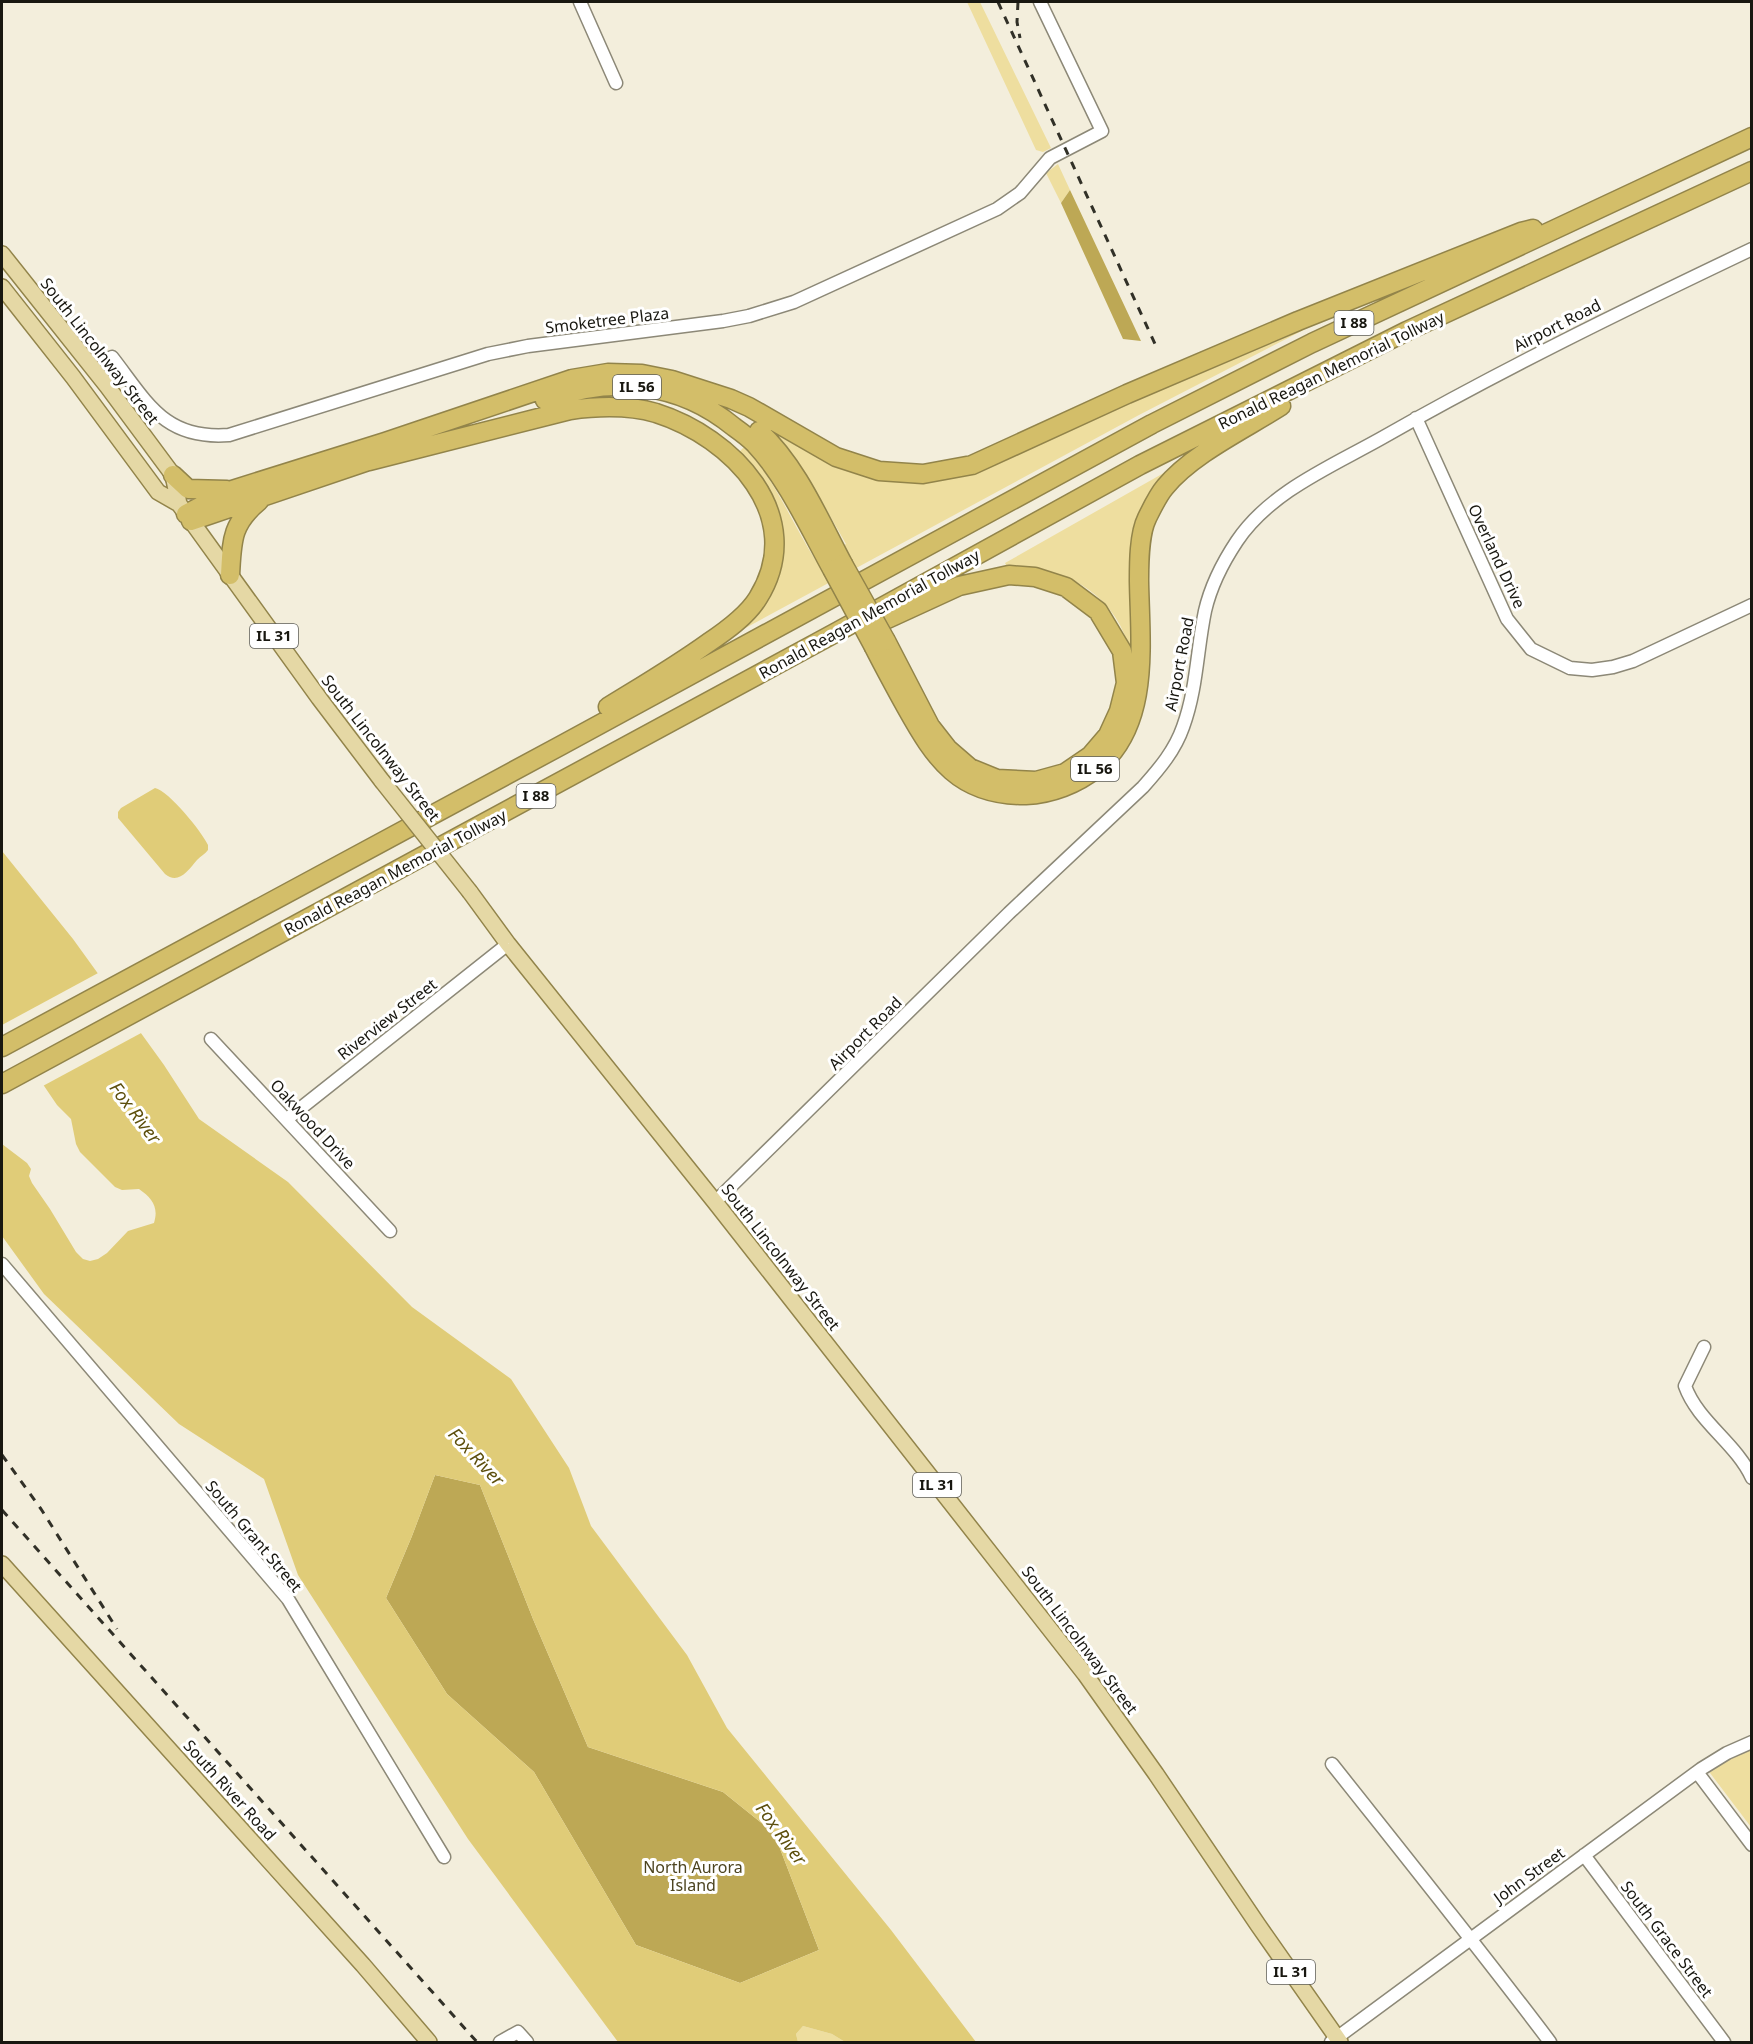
<svg xmlns="http://www.w3.org/2000/svg" width="1753" height="2044" viewBox="0 0 1753 2044" font-family="'Noto Sans',sans-serif">
  <style>
    .green { fill: #eede9f }
    .forest { fill: #bda855 }
    .water { fill: #e0cc78; fill-rule: evenodd }
    .pier { fill: #f3eedc }
    .lines { fill: none; stroke-linecap: round; stroke-linejoin: round }
    .minor-casing { stroke: #8c8877; stroke-width: 15 }
    .major-casing { stroke: #92844a; stroke-width: 18 }
    .highway-casing { stroke: #92844a; stroke-width: 21 }
    .minor { stroke: #fff; stroke-width: 12 }
    .major { stroke: #e5d8a5; stroke-width: 15 }
    .highway { stroke: #d3be69; stroke-width: 18 }
    .rail { stroke: #313027; stroke-width: 3; stroke-dasharray: 8 8; stroke-linecap: butt }
    .major-bridge-casing { stroke: #92844a; stroke-width: 18; stroke-linecap: butt }
    .highway-bridge-casing { stroke: #92844a; stroke-width: 21; stroke-linecap: butt }
    .major-bridge { stroke: #e5d8a5; stroke-width: 15 }
    .highway-bridge { stroke: #d3be69; stroke-width: 18 }
    .labels { text-anchor: middle; stroke-width: 6; stroke-linejoin: round; paint-order: stroke }
    .shield { fill: #fff; stroke: #5d5d58; stroke-width: 1.5 }
    .shield-label { font-size: 15px; font-weight: bold; fill: #181710 }
    .street-label { font-size: 16px; fill: #181710; stroke: #fff }
    .park-label { font-size: 16px; fill: #4d4420; stroke: #fff }
    .water-label { font-size: 18px; font-style: italic; fill: #5d4f0d; stroke: #fff }
  </style>
  <rect width="100%" height="100%" fill="#f3eedc"/>
  <path class="green" d="M967,2H980L1051,148L1043,152L1036,150Z
    M1058,164L1070,190L1061,203L1046,173Z
    M1323,320L1139,415L738,632L737,630L782,539L776,506L765,484L739,452L745,446C775,480 792,523 816,561L846,544L807,476L776,434C785,440 795,444 804,449C862,482 906,489 971,473L1121,405Z
    M1169,470L1156,487L1133,655H1131C1117,593 1065,567 1006,565L1005,563Z
    M1751,1746V1827L1707,1769Z
    M803,2026L832,2034L845,2042H798L796,2034Z"/>
  <path class="forest" d="M1070,190L1141,341L1123,339L1061,203Z
    M435,1475L480,1485L533,1619L588,1747L723,1792L774,1833L819,1950L740,1983L636,1945L534,1772L447,1694L386,1598L412,1536Z"/>
  <path class="water" d="M155,788C169,791 202,832 208,845V850C205,854 201,856 197,860C188,871 178,885 165,874L118,818V812L121,808Z
    M2,851L73,939L164,1065L199,1119L288,1182L412,1307L511,1379L569,1468L591,1526L687,1655L727,1728L891,1930L976,2042H845L832,2034L803,2026L796,2034L798,2042H618L468,1839L298,1575L264,1479L179,1424L44,1294L2,1236V1144L27,1163L31,1169L29,1176L32,1183L50,1209L76,1252L83,1259L90,1261L98,1259L107,1253L128,1231L154,1223C159,1207 152,1198 139,1189L122,1190L115,1187L80,1152L76,1144L71,1119L57,1105L2,1024ZM435,1475L480,1485L533,1619L588,1747L723,1792L774,1833L819,1950L740,1983L636,1945L534,1772L447,1694L386,1598L412,1536Z"/>
  <path class="pier" d="M100,972L143,1032L41,1087L2,1029V1025Z"/>
  <g class="lines">
    <g class="minor-casing">
      <path id="minor" d="M580,2L616,83
        M112,357C147,402 164,440 229,435L488,354L528,346L723,321L749,316L794,302L997,209L1020,193L1050,158L1102,131L1040,2
        M1416,418L1507,619L1531,649L1570,668L1592,670L1613,667L1633,661L1752,605
        M211,1039L390,1231
        M287,1119L508,944
        M715,1202L1009,913L1143,787C1160,768 1175,750 1183,727C1197,689 1197,649 1205,611C1211,585 1223,562 1237,541C1270,492 1330,467 1380,439C1501,370 1626,309 1752,249
        M2,1264L288,1599L444,1857
        M1704,1347L1685,1386C1698,1422 1736,1443 1752,1478
        M1332,1764C1405,1856 1479,1948 1550,2042
        M1697,1772L1752,1845
        M1584,1855L1724,2042
        M500,2042L518,2032L527,2042
        M1331,2042L1701,1769L1727,1753L1752,1742"/>
    </g>
    <g class="major-casing">
      <path id="major" d="M2,254L107,386L173,475L179,504L319,698L382,781
        M2,287L73,377L158,492L179,504
        M470,892L508,944L715,1202L1085,1674L1156,1774L1258,1925L1340,2042
        M2,1564L363,1965L429,2042"/>
    </g>
    <g class="highway-casing">
      <path id="highway" d="M545,400C612,376 678,381 734,427C741,432 749,438 755,444C786,477 810,529 832,569
        M759,431C797,466 819,519 843,564
        M369,461L570,410C599,406 628,405 656,413C732,437 809,516 758,598C747,616 726,631 708,643C676,666 642,686 608,707
        M173,475L188,489L227,490
        M186,514L232,490L385,442L572,379L608,373L642,374L672,380L731,399L749,407L836,457L879,471L923,474L972,465L1127,394L1298,321L1521,232L1533,229
        M191,521L380,457
        M230,575C232,541 231,524 259,501
        M869,624L885,620L959,586L1009,575L1035,577L1066,587L1098,611L1122,651L1126,683L1119,711L1108,735L1090,756L1065,773L1036,781L997,779L970,768L948,749L930,726L886,641
        M874,647C884,667 895,687 906,707C935,759 959,796 1026,795C1051,794 1077,784 1097,768C1151,724 1140,644 1139,581C1139,563 1139,534 1147,518C1152,508 1158,495 1165,487C1192,454 1245,429 1281,406
        M2,1047L560,746L1152,424L1312,343L1752,137
        M2,1084L835,633L1140,465L1407,331L1752,171"/>
    </g>
    <use href="#minor" class="minor"/>
    <use href="#major" class="major"/>
    <use href="#highway" class="highway"/>
    <path class="rail" d="M998,2L1155,344
      M1018,2L1017,22L1020,38
      M2,1455L41,1509L117,1629
      M2,1510L477,2042"/>
    <g class="major-bridge-casing">
      <path id="major-bridge" d="M382,781L470,892"/>
    </g>
    <g class="highway-bridge-casing">
      <path id="highway-bridge" d="M843,564L886,641
        M832,569L874,647"/>
    </g>
    <use href="#major-bridge" class="major-bridge"/>
    <use href="#highway-bridge" class="highway-bridge"/>
  </g>
  <g class="labels">
    <g class="shield">
      <rect x="1334.5" y="311" width="39" height="24" rx="4.5"/>
      <rect x="613" y="375" width="48" height="24" rx="4.5"/>
      <rect x="250" y="624" width="48" height="24" rx="4.5"/>
      <rect x="1071" y="757" width="48" height="24" rx="4.5"/>
      <rect x="516.5" y="784" width="39" height="24" rx="4.5"/>
      <rect x="913" y="1473" width="48" height="24" rx="4.5"/>
      <rect x="1267" y="1960" width="48" height="24" rx="4.5"/>
    </g>
    <g class="shield-label">
      <text x="1354" y="328">I 88</text>
      <text x="637" y="392">IL 56</text>
      <text x="274" y="641">IL 31</text>
      <text x="1095" y="774">IL 56</text>
      <text x="536" y="801">I 88</text>
      <text x="937" y="1490">IL 31</text>
      <text x="1291" y="1977">IL 31</text>
    </g>
    <g class="street-label">
      <text transform="translate(607 320) rotate(-7)" y="6">Smoketree Plaza</text>
      <text transform="translate(1557 325) rotate(-27)" y="6">Airport Road</text>
      <text transform="translate(100 351) rotate(52)" y="6">South Lincolnway Street</text>
      <text transform="translate(1331 370) rotate(-26)" y="6">Ronald Reagan Memorial Tollway</text>
      <text transform="translate(1497 556) rotate(65)" y="6">Overland Drive</text>
      <text transform="translate(869 614) rotate(-29)" y="6">Ronald Reagan Memorial Tollway</text>
      <text transform="translate(1179 664) rotate(-79)" y="6">Airport Road</text>
      <text transform="translate(381 748) rotate(52)" y="6">South Lincolnway Street</text>
      <text transform="translate(395 872) rotate(-28)" y="6">Ronald Reagan Memorial Tollway</text>
      <text transform="translate(387 1019) rotate(-38)" y="6">Riverview Street</text>
      <text transform="translate(865 1033) rotate(-45)" y="6">Airport Road</text>
      <text transform="translate(313 1124) rotate(47)" y="6">Oakwood Drive</text>
      <text transform="translate(781 1257) rotate(52)" y="6">South Lincolnway Street</text>
      <text transform="translate(254 1536) rotate(50)" y="6">South Grant Street</text>
      <text transform="translate(1080 1640) rotate(53)" y="6">South Lincolnway Street</text>
      <text transform="translate(230 1790) rotate(48)" y="6">South River Road</text>
      <text transform="translate(1529 1875) rotate(-36)" y="6">John Street</text>
      <text transform="translate(1667 1939) rotate(53)" y="6">South Grace Street</text>
    </g>
    <g class="park-label">
      <text x="693" y="1873">North Aurora<tspan x="693" dy="18">Island</tspan></text>
    </g>
    <g class="water-label">
      <text transform="translate(135 1113) rotate(53)" y="6">Fox River</text>
      <text transform="translate(476 1457) rotate(47)" y="6">Fox River</text>
      <text transform="translate(781 1834) rotate(54)" y="6">Fox River</text>
    </g>
  </g>
  <rect width="1753" height="2044" fill="none" stroke="#181710" stroke-width="6"/>
</svg>
